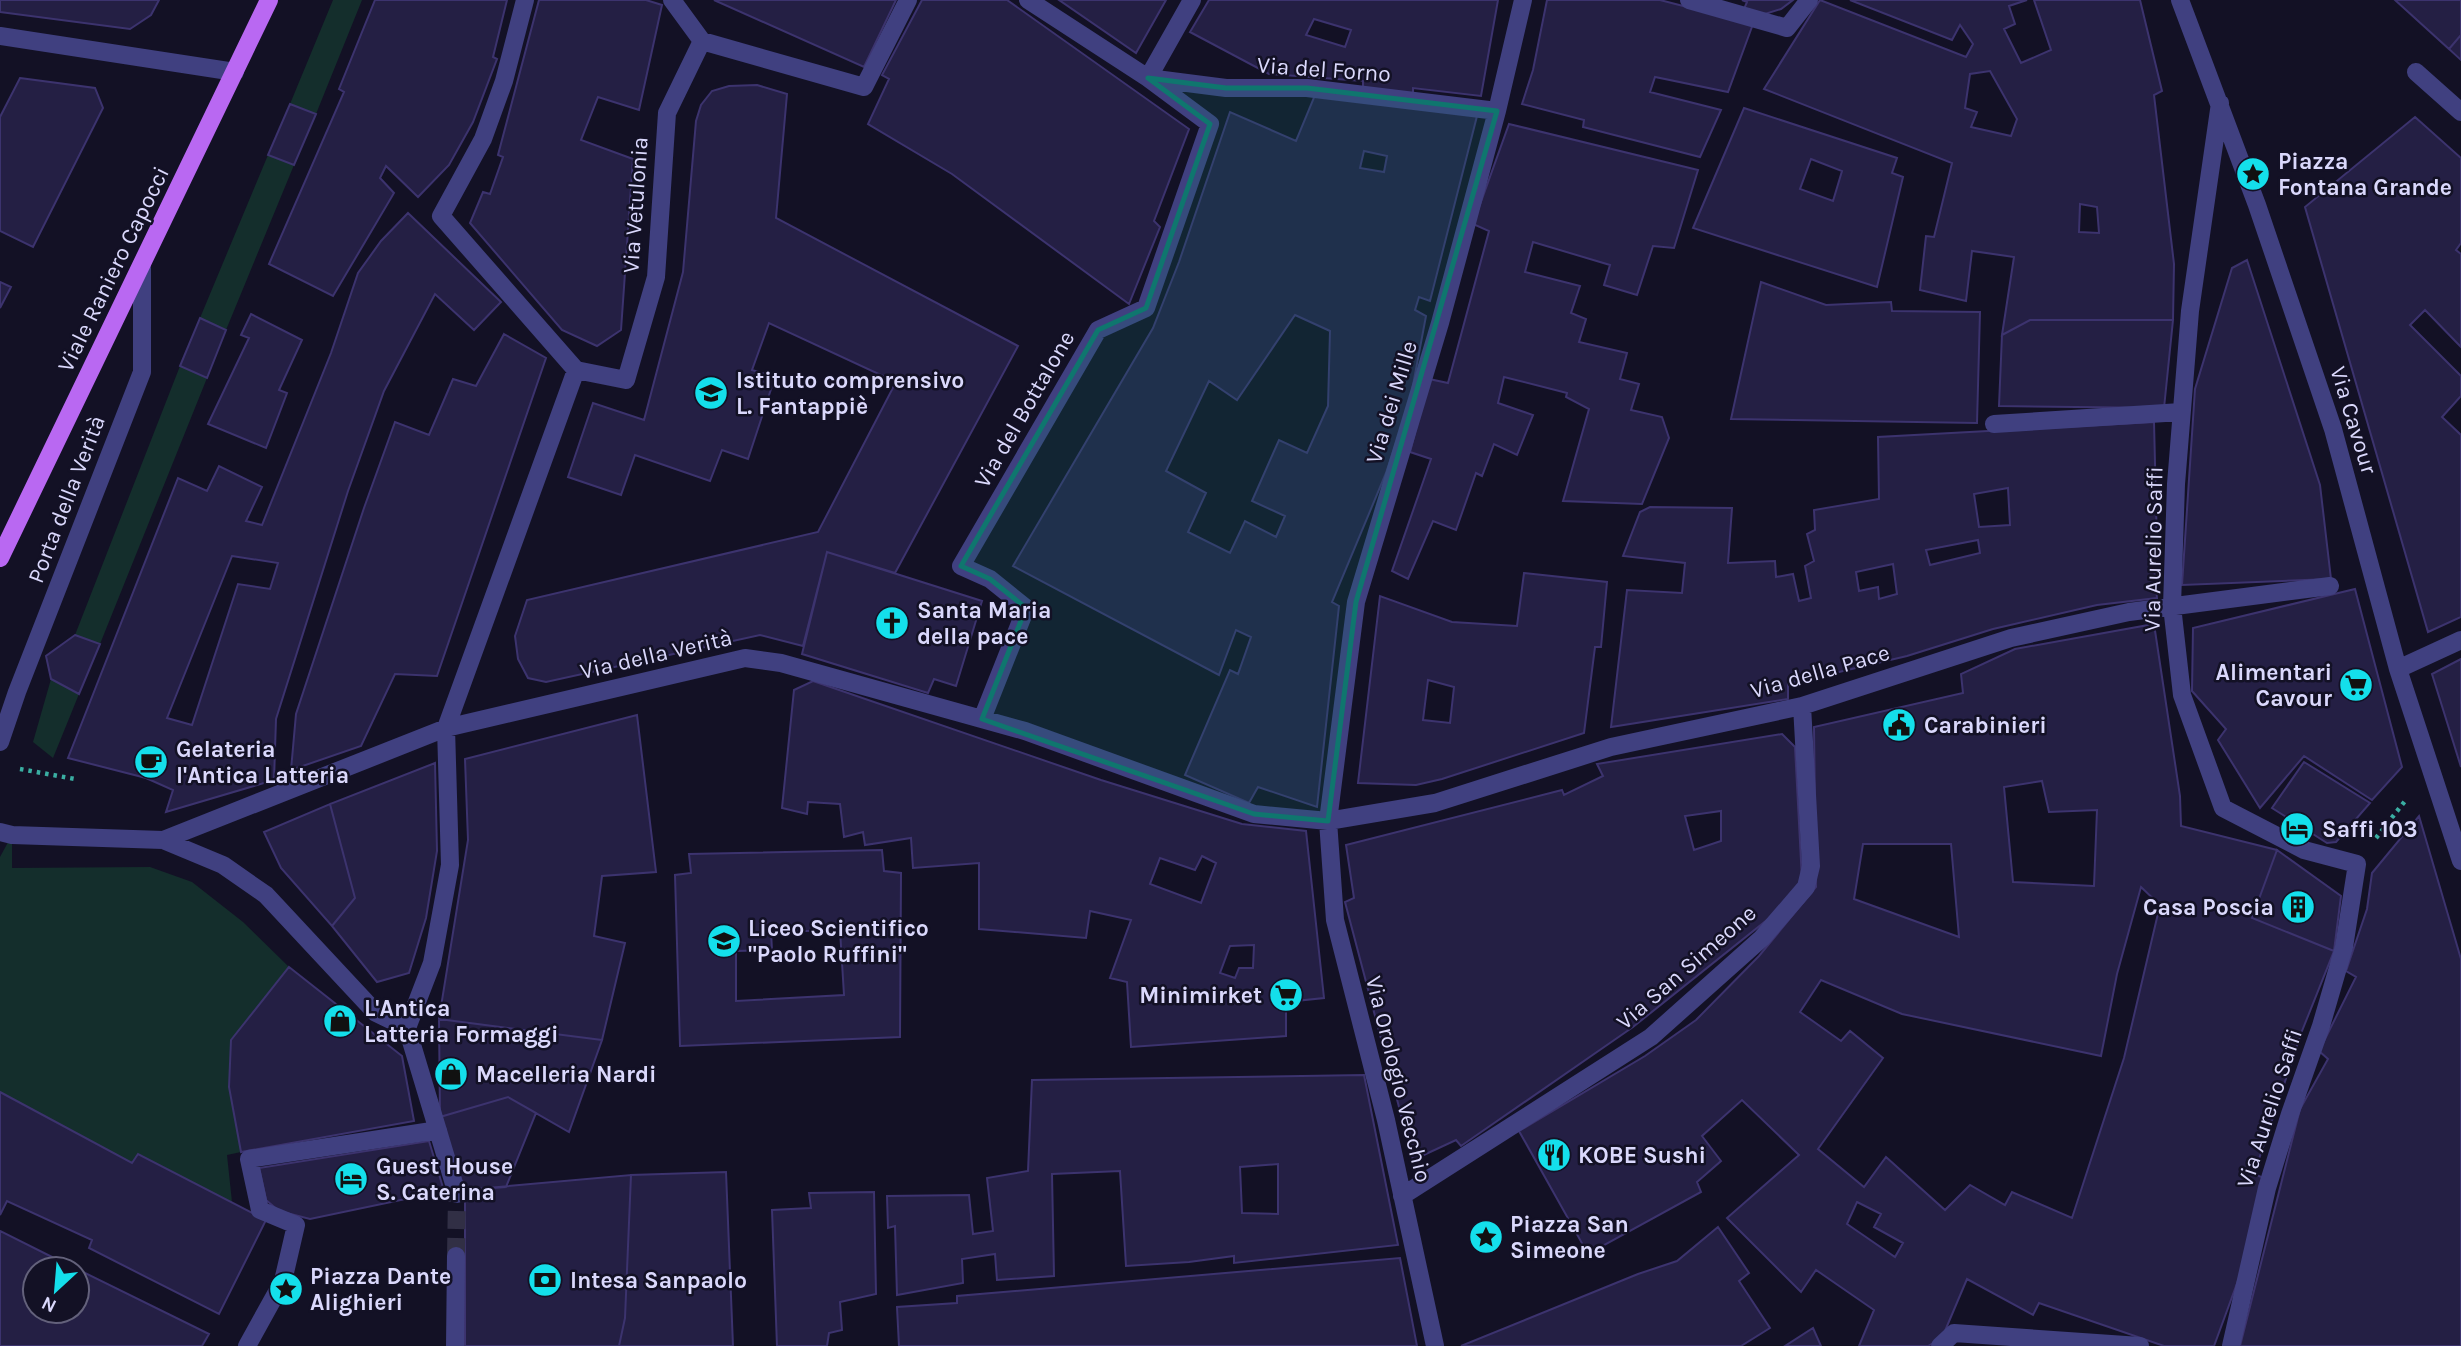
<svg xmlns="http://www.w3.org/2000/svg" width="2461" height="1346" viewBox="0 0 2461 1346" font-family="Karla,sans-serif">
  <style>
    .green { fill: #142e2c }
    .building { fill: #241f44; stroke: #3c336e; stroke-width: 2; fill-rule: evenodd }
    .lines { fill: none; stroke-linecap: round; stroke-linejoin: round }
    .minor-tunnel { stroke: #312f45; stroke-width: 18; stroke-dasharray: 18 9; stroke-linecap: butt }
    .path { stroke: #3aaea2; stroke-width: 4.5; stroke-dasharray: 3.5 5; stroke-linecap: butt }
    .minor { stroke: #404080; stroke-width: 18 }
    .major { stroke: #b968f2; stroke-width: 18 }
    .marked { fill: #0f766e; fill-opacity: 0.2; stroke: #0f766e; stroke-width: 5; stroke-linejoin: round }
    .labels { text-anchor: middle; stroke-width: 5; stroke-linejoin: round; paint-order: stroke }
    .street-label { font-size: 23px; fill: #dad8fc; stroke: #131125 }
    .poi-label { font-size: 23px; font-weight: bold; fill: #dad8fc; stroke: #131125; text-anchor: start }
  </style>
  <rect width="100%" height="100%" fill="#131125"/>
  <path class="green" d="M333,0H362L316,114L290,104Z
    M268,155L294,165L226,330L200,318Z
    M180,366L207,378L100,644L75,635Z
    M51,679L79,694L53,758L33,742Z
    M12,835V868L150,867L192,882L243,922L289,967L231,1040L229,1087L241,1152L227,1155L232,1202L138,1155L132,1163L0,1092V857Z"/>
  <path class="building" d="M0,0H159L151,15L130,29L0,12Z
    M375,0H507L493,57L497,59L473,122L449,165L418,197L386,166L380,178L394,193L333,296L269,264L344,92L339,89Z
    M539,0H646L662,5L639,110L598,97L581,140L633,159L621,330L597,346L562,330L470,223L483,192L490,194L503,157L498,155Z
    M714,0H896L864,67Z
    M922,0H1007L1189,129L1154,221L1160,227L1129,304L952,174L868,124L889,79L882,75Z
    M1059,0H1166L1136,53Z
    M1209,0H1498L1481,96L1413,88V95L1363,88V81L1269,74L1190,32ZM1314,19L1351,30L1345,47L1306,35Z
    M1547,0H1660L1753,24L1728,92L1655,77L1650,92L1721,110L1700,157L1583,127L1584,120L1522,104L1533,70Z
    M1742,0H1793L1781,9L1765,14L1744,9L1747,2Z
    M1820,0L1966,57L1973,44L1960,25L1952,40L1850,0H2027L2009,6L2015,24L2004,29L2021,63L2051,50L2034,0H2140L2162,91L2154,95L2174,264L2173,320H2030L2002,335L2014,257L1972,251L1966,301L1920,290L1926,236L1934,237L1952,163L1764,89ZM1990,71L2017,119L2011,136L1971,127L1977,112L1965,108L1970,74ZM2080,204L2097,207L2099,233L2079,232Z
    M2395,0H2461V35L2449,49Z
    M2461,35V60L2449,49Z
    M20,78L95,88L103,108L33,247L0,231V117Z
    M757,85L787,94L776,218L1018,346L895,573L827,552L803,646L760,635L546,682L528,678L518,659L515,636L527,600L818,532L896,382L769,323L752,370L775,377L748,459L722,450L710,481L635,455L621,495L568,477L593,403L644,420L683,272L696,121L701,105L712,91L729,86Z
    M1315,95L1477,116L1430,301L1419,297L1415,310L1426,316L1410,401L1386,473L1332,602L1339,606L1317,807L1258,787L1249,803L1185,775L1230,670L1238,674L1251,637L1236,630L1219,675L1013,566L1153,328L1179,262L1230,112L1296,141ZM1364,151L1387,156L1384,172L1360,168ZM1295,315L1330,331L1328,406L1307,453L1279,440L1252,501L1285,516L1276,537L1245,521L1230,553L1188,532L1206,493L1166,471L1209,381L1237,400Z
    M290,104L316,114L294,165L268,155Z
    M1744,108L1897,158L1892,173L1903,177L1877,287L1693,228ZM1811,159L1842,171L1833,201L1800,189Z
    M2415,117L2461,158V243L2456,250L2461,254V347L2425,310L2410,325L2461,376V396L2442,417L2461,435V617L2428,632L2305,207Z
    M1509,124L1698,170L1674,248L1653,246L1637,295L1604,285L1610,265L1533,242L1525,272L1580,286L1571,313L1586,319L1579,342L1627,353L1620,379L1639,384L1631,410L1662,417L1669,438L1642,504L1563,501L1589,409L1566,397L1567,393L1504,377L1498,403L1533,415L1517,455L1494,444L1482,476L1476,473L1456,530L1433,521L1408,579L1392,571L1431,459L1410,452L1429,379L1448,383L1489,231L1473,224Z
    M408,213L501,302L474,330L435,294L384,391L348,491L276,719L274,780L166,812L173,790L146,778L68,758L178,478L207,491L219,466L262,487L246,521L262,525L331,353L358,273L381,241ZM232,556L278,563L270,589L238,584L192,725L167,718Z
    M2247,260L2320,485L2331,579L2182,585L2195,389L2232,268Z
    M0,282L11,287L0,308Z
    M1761,282L1826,305L1891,302L1892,311L1980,312L1977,423L1731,419Z
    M251,314L302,340L279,390L287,393L266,448L208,424L249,338L241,335Z
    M200,318L226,330L207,378L180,366Z
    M2030,320H2173L2164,408L1999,406L2002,335Z
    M504,334L546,358L437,676L395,674L361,746L291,770L296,714L364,508L395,422L429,435L453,379L476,386Z
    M2154,422L2157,546L2152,547L2157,598L2097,605L1993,629L1907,656L1788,684V699L1611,727L1627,590L1682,593L1685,563L1623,556L1640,512L1650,507L1732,508L1728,563L1775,561L1776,577L1793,574L1799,601L1811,598L1805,566L1814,561L1807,534L1815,530L1814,510L1879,499L1878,437ZM2008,488L2010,525L1979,527L1974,494ZM1978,540L1980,553L1930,565L1926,550ZM1893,564L1897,594L1879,599L1878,587L1859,591L1856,572Z
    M827,552L982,601L956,686L934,679L928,693L802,654Z
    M1524,573L1607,582L1601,647H1595L1584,733L1442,779L1416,785L1358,783L1380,596L1452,622L1517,626ZM1428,680L1454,687L1450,723L1423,720Z
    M2355,589L2402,767L2372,800L2304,756L2260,808L2218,740L2226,729L2192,691L2193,628Z
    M2154,624L2180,796L2181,826L2277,850L2252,918L2334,951L2302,1031L2254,1174L2264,1178L2246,1259L2214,1346H2164L2039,1303L2033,1315L1967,1279L1942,1338L1928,1346H1859L1874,1310L1816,1270L1801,1292L1727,1218L1799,1155L1742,1100L1702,1136L1721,1161L1697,1182L1701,1192L1588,1254L1519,1131L1645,1056L1696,1020L1759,956L1816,887L1814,727L1963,693L1961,674L2015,649ZM2042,781L2049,812L2097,810L2094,886L2013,882L2004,787ZM1863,844H1951L1959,937L1854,899ZM2141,887L2160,905L2124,1058L2072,1218L2012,1192L2005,1205L1970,1185L1945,1210L1886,1157L1864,1187L1818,1149L1883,1058L1850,1031L1841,1041L1800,1012L1821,980L1902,1014L2101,1056L2117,974ZM1857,1202L1881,1214L1874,1227L1903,1243L1895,1257L1847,1224Z
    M75,635L100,644L79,694L51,679L46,656Z
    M2461,659V767L2432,674Z
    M813,681L1101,780L1242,824L1306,831L1324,998L1286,1002V1036L1131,1047L1127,982L1110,978L1131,920L1090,911L1086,938L979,929V863L913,868L911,838L865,845L863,832L844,837L840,804L808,802L807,814L782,808L794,690ZM1202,856L1216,863L1201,903L1150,884L1160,858L1195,870ZM1254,945L1253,968H1239L1235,978L1220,973L1230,946Z
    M637,715L656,872L602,876L594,936L625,943L602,1040L439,1019L468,840L465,759Z
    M1782,734L1795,747L1802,880L1782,908L1633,1027L1461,1146L1456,1140L1413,1160L1345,902L1354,898L1346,845L1562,790L1564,795L1603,776L1597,764ZM1721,811V841L1694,850L1685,816Z
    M2304,762L2370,803L2336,842L2327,843L2272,808Z
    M435,763L437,851L426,918L409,973L377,982L332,926L355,898L330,804Z
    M330,804L355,898L332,926L281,868L264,832Z
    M2419,816L2461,959V1346H2240L2300,1109L2328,1059L2319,1051L2356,977L2346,971L2367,909L2372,873Z
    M882,850L884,871L901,873L900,1037L680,1046L675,875L691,873L689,854ZM840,930L844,995L736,1001V951L772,950L771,932Z
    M2277,850L2341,896L2334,951L2252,918Z
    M289,967L402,1056L414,1121L241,1152L229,1087L231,1040Z
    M439,1019L602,1040L569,1132L508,1097L440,1117Z
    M1364,1075L1398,1245L1234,1263V1256L1189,1262L1126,1266L1120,1171L1052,1174L1054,1276L997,1280L995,1254L962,1259L963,1283L897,1295L895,1226L888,1228L887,1196L969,1195L973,1234L993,1231L987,1178L1028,1171L1032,1080ZM1278,1164V1214L1242,1213L1240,1167Z
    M0,1092L132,1163L138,1154L266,1220L219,1314L89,1248L92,1240L7,1201L0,1215Z
    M508,1097L536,1113L506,1187L465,1190L440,1117Z
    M429,1141L444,1191L310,1219L279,1211L266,1200L259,1168Z
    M726,1172L733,1346H619L625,1318L631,1175Z
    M631,1175L625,1318L619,1346H465V1190Z
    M874,1192L876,1294L840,1302L842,1330L829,1333L827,1346H777L772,1210L811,1208L809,1193Z
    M1718,1227L1749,1273L1739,1281L1770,1328L1741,1346H1461L1638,1274L1677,1261Z
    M0,1231L76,1269H35V1311H77V1269L209,1334L202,1346H0Z
    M1400,1258L1417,1346H899L897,1307L957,1303V1296Z
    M1813,1328L1821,1346H1785Z"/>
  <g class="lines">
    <path class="minor-tunnel" d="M456,1256L457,1194"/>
    <path class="path" d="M20,769L75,779
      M2376,838L2405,801"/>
    <path class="minor" d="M525,0L504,81L483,139L441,216L576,370
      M672,0L702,41
      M1192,0L1148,78L1226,88H1307L1497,111
      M1689,0L1787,28L1809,0
      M2180,0L2257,205L2333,429L2398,669L2461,861
      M0,36L235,72
      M2416,72L2461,112
      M2220,103L2190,311L2176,484L2172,606L2182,695L2223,808L2304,850L2357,864L2344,947L2321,1026L2290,1114L2267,1188L2231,1346
      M1994,424L2181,412
      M2398,669L2461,640
      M982,719L1026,608L990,579L961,566L1098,330L1146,308L1210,124L1148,78L1028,0
      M0,742L17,692L142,372V268
      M0,832L12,835L163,840L223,865L266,895L376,1013L407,1028L457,1194
      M163,840L446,728L745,658L781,663L1025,731L1254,814L1328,821L1435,803L1611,747L1802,706L2011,638L2129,612L2330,586
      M407,1028L432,963L450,865L446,728L576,370L626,380L656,277L667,113L702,41L864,87L908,0
      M1402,1196L1651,1037L1762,938L1806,887L1811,866L1802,706
      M247,1346L283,1281L296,1225L260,1210L249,1159L438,1130
      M455,1346L456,1256
      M1435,1346L1386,1120L1335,920L1328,821L1356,602L1440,323L1497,111L1523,0
      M1940,1346L1954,1333L2140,1346"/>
    <path class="major" d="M0,558L269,0"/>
  </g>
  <path class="marked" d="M1148,78L1226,88H1307L1497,111L1356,602L1328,821L1254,814L982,719L1026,608L990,579L961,566L1098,330L1146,308L1210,124Z"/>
  <defs>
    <g id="sight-disc" transform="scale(1.75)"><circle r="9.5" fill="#14dfeb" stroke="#131125"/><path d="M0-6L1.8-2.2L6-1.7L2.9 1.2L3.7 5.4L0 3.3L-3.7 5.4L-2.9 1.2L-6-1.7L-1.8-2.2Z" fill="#111"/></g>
    <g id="school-disc" transform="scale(1.75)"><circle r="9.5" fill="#14dfeb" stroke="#131125"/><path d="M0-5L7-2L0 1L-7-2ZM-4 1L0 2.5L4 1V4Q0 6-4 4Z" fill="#111"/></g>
    <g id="church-disc" transform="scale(1.75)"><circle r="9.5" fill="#14dfeb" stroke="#131125"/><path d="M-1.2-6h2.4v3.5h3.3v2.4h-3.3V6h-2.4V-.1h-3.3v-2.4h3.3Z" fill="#111"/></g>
    <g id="supermarket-disc" transform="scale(1.75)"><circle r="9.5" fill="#14dfeb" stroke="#131125"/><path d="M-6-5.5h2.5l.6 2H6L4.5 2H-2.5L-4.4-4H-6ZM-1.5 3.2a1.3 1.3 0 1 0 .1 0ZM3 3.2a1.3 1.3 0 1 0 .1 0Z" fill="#111"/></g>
    <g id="civic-disc" transform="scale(1.75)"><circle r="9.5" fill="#14dfeb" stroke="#131125"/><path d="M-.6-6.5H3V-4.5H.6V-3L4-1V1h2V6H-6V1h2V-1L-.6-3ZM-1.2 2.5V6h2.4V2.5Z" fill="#111"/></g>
    <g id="cafe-disc" transform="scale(1.75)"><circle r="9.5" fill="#14dfeb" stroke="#131125"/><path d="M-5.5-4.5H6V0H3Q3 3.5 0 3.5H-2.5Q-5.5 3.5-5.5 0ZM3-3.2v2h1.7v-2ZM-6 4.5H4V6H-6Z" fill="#111"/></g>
    <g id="hotel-disc" transform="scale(1.75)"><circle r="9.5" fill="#14dfeb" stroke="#131125"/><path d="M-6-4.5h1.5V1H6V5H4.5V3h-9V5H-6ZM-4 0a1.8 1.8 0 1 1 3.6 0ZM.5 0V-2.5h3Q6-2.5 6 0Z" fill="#111"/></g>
    <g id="building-disc" transform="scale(1.75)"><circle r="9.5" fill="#14dfeb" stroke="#131125"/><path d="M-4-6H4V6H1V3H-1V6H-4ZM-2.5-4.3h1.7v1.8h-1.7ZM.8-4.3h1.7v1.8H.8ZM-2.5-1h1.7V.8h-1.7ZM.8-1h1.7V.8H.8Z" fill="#111"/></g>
    <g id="shop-disc" transform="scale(1.75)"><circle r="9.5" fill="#14dfeb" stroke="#131125"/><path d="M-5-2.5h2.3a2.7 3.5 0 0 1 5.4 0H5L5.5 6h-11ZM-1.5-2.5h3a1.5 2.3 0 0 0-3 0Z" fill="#111"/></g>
    <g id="restaurant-disc" transform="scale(1.75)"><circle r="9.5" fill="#14dfeb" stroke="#131125"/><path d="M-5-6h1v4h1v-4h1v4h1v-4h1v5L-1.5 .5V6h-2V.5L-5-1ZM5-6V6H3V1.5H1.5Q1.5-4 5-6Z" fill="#111"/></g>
    <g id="bank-disc" transform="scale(1.75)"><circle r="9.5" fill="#14dfeb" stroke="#131125"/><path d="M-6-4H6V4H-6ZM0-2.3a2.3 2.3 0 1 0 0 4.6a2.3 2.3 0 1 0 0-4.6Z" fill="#111"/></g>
  </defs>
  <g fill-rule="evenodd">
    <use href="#sight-disc" x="2253" y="174"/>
    <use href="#school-disc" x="711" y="393"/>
    <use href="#church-disc" x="892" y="623"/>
    <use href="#supermarket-disc" x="2356" y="685"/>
    <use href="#civic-disc" x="1899" y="725"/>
    <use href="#cafe-disc" x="151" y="762"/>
    <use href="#hotel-disc" x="2297" y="829"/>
    <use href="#building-disc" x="2298" y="907"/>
    <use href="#school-disc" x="724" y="941"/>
    <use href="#supermarket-disc" x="1286" y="995"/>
    <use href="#shop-disc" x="340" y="1021"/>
    <use href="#shop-disc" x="451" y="1074"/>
    <use href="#restaurant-disc" x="1554" y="1155"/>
    <use href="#hotel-disc" x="351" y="1179"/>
    <use href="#sight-disc" x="1486" y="1237"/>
    <use href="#bank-disc" x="545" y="1280"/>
    <use href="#sight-disc" x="286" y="1289"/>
  </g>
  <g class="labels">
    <g class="street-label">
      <text transform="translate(1324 69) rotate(4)" y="8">Via del Forno</text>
      <text transform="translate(635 205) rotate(-86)" y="8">Via Vetulonia</text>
      <text transform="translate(113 269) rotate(-64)" y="8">Viale Raniero Capocci</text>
      <text transform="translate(1391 402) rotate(-73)" y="8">Via dei Mille</text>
      <text transform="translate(1024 409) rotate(-60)" y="8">Via del Bottalone</text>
      <text transform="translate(2354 420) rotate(73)" y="8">Via Cavour</text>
      <text transform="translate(66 499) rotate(-69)" y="8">Porta della Verità</text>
      <text transform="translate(2153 549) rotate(-89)" y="8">Via Aurelio Saffi</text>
      <text transform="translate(656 654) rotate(-13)" y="8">Via della Verità</text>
      <text transform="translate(1820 671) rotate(-16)" y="8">Via della Pace</text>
      <text transform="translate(1686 967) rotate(-41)" y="8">Via San Simeone</text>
      <text transform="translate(1399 1079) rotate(76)" y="8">Via Orologio Vecchio</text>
      <text transform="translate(2269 1108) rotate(-72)" y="8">Via Aurelio Saffi</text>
    </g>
    <g class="poi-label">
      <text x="2278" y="169">Piazza<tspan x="2278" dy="26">Fontana Grande</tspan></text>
      <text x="736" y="388">Istituto comprensivo<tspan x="736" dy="26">L. Fantappiè</tspan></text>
      <text x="917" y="618">Santa Maria<tspan x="917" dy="26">della pace</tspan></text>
      <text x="2332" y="680" text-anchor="end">Alimentari<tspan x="2332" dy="26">Cavour</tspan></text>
      <text x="1924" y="733">Carabinieri</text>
      <text x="176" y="757">Gelateria<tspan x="176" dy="26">l'Antica Latteria</tspan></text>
      <text x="2322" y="837">Saffi 103</text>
      <text x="2274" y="915" text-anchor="end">Casa Poscia</text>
      <text x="748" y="936">Liceo Scientifico<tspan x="748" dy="26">"Paolo Ruffini"</tspan></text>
      <text x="1262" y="1003" text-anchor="end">Minimirket</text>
      <text x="364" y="1016">L'Antica<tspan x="364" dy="26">Latteria Formaggi</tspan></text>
      <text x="476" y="1082">Macelleria Nardi</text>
      <text x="1578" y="1163">KOBE Sushi</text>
      <text x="376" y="1174">Guest House<tspan x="376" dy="26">S. Caterina</tspan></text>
      <text x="1510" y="1232">Piazza San<tspan x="1510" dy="26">Simeone</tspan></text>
      <text x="310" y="1284">Piazza Dante<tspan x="310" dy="26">Alighieri</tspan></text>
      <text x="570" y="1288">Intesa Sanpaolo</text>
    </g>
  </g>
  <g transform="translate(56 1290) rotate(206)"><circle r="33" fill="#131125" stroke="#63617b" stroke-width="2"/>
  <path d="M0-5L12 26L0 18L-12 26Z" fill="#14dfeb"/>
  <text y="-10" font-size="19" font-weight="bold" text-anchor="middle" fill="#dad8fc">N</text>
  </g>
</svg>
